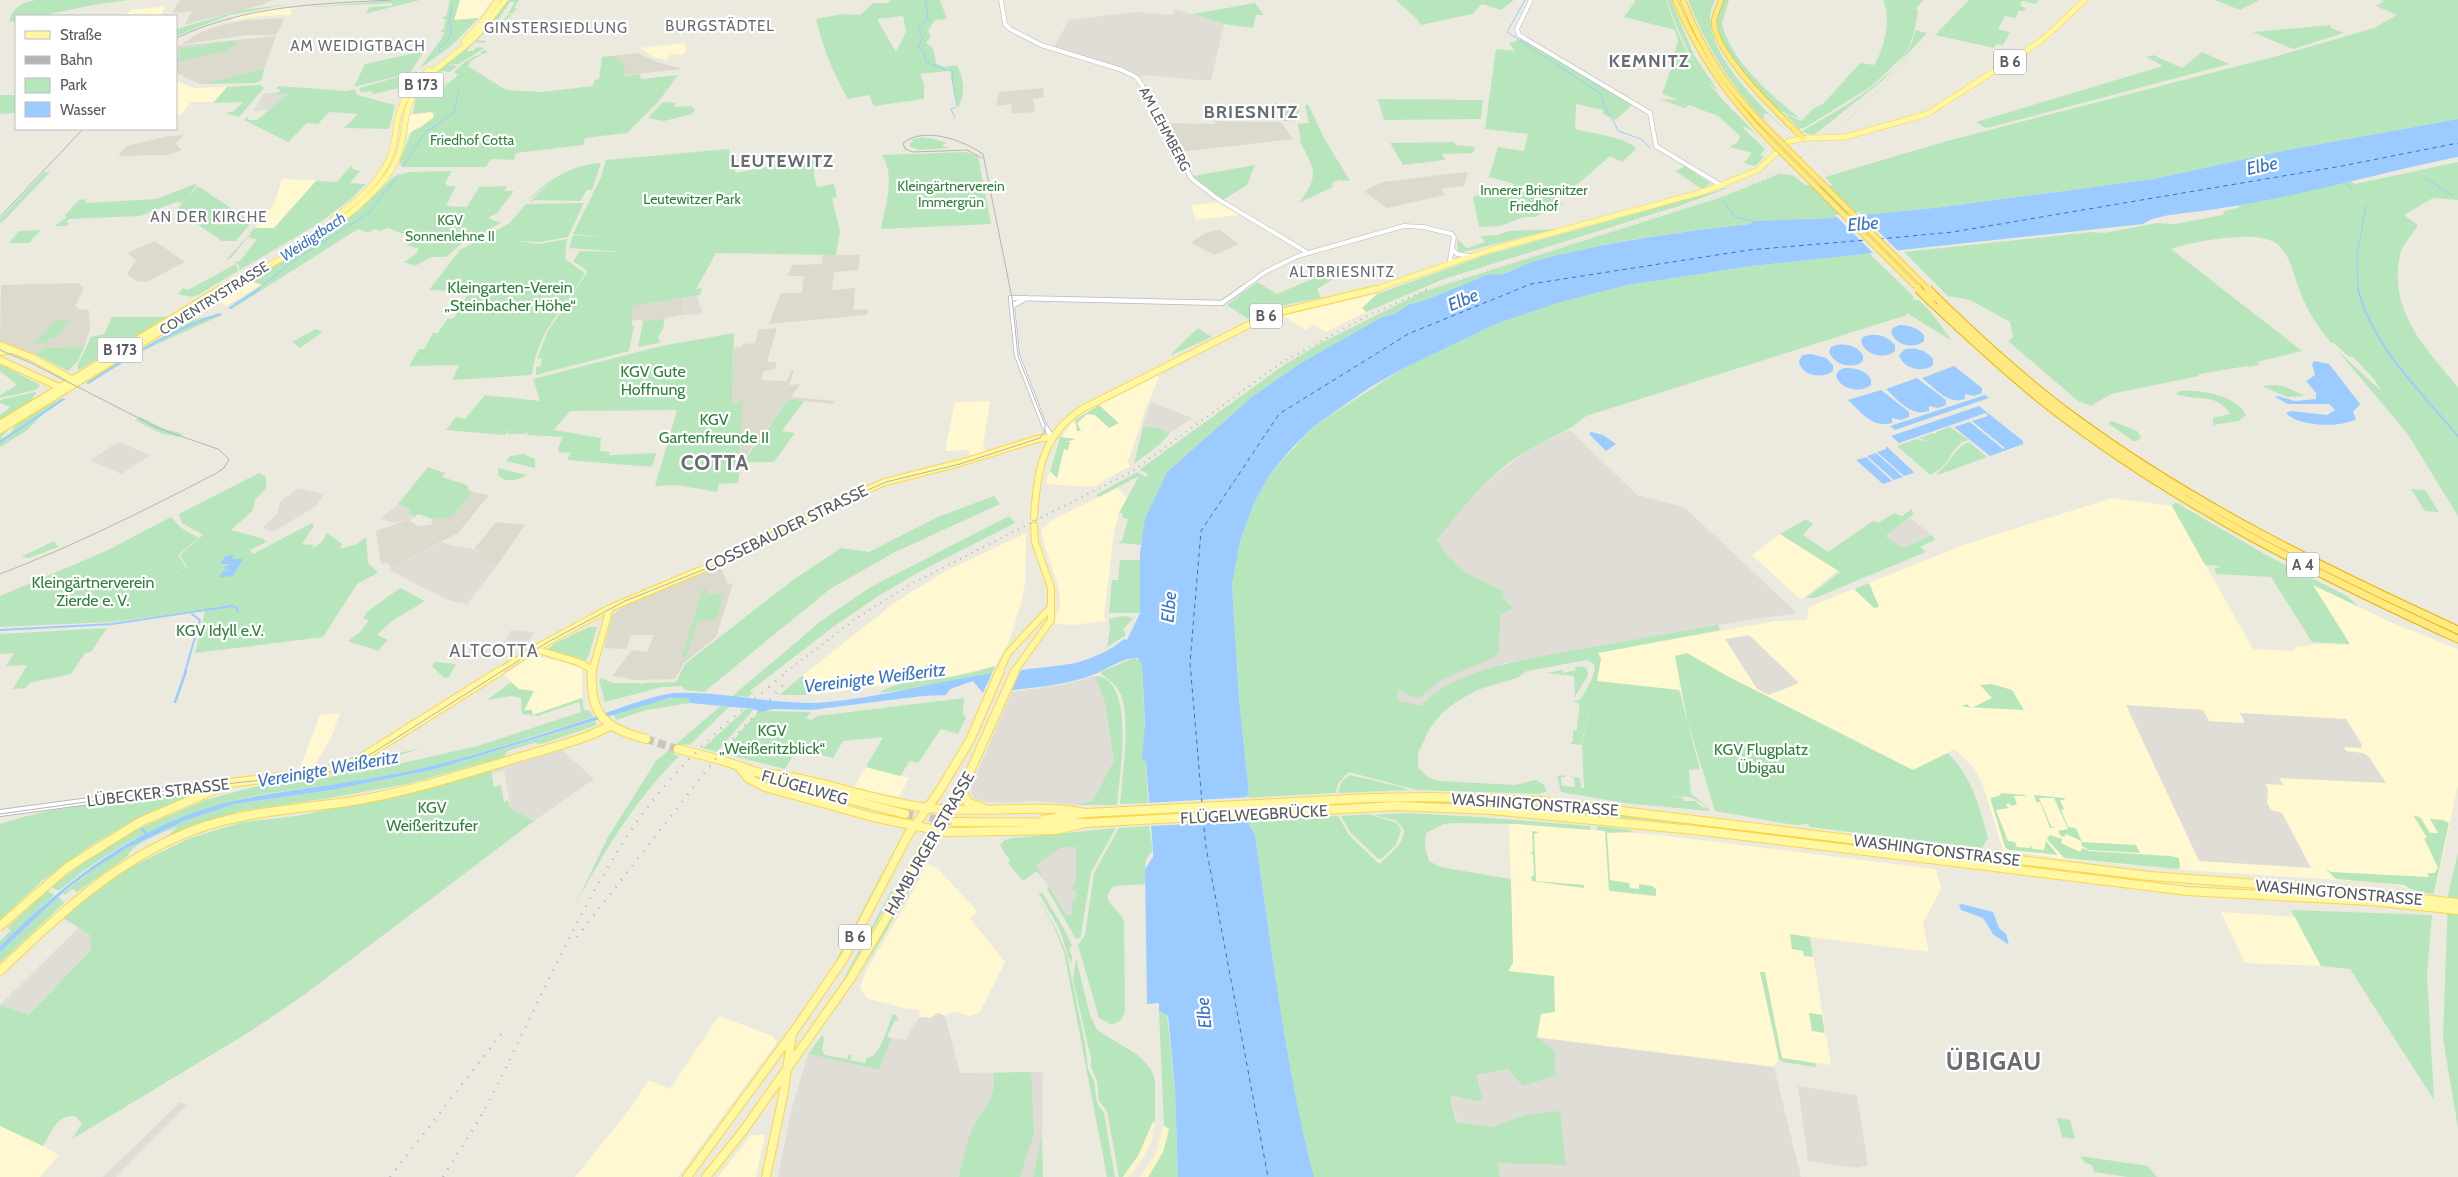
<svg xmlns="http://www.w3.org/2000/svg" width="2458" height="1177" viewBox="0 0 2458 1177" font-family="Cabin,sans-serif">
  <style>
    .commercial { fill: #fff8d1 }
    .industrial { fill: #dfddd6 }
    .education { fill: #dcdacd }
    .green { fill: #b8e6bc; fill-rule: evenodd }
    .sand { fill: #fcf4ca }
    .water { fill: #9cccff }
    .pier { fill: #eceade }
    .lines { fill: none; stroke-linecap: round; stroke-linejoin: round }
    .stream-far2 { stroke: #9cccff; stroke-width: 1 }
    .stream-far1 { stroke: #9cccff; stroke-width: 2 }
    .stream { stroke: #9cccff; stroke-width: 2.5 }
    .ferry { stroke: #3873c9; stroke-width: 1; stroke-dasharray: 4.5 4; stroke-linecap: butt }
    .major-tunnel { stroke: #c7c6bf; stroke-width: 8; stroke-dasharray: 8 4.5; stroke-linecap: butt }
    .minor-far2-casing { stroke: #b7b9bf; stroke-width: 5 }
    .minor-far1-casing { stroke: #b7b9bf; stroke-width: 6 }
    .minor-casing { stroke: #b7b9bf; stroke-width: 8 }
    .major-far2-casing { stroke: #fad64a; stroke-width: 6 }
    .major-far1-casing { stroke: #fad64a; stroke-width: 8 }
    .major-casing { stroke: #fad64a; stroke-width: 10 }
    .highway-far1-casing { stroke: #ebb400; stroke-width: 6 }
    .highway-casing { stroke: #ebb400; stroke-width: 9 }
    .minor-far2 { stroke: #fff; stroke-width: 4 }
    .minor-far1 { stroke: #fff; stroke-width: 4.5 }
    .minor { stroke: #fff; stroke-width: 6 }
    .major-far2 { stroke: #fff7a1; stroke-width: 5 }
    .major-far1 { stroke: #fff7a1; stroke-width: 6 }
    .major { stroke: #fff7a1; stroke-width: 8 }
    .highway-far1 { stroke: #ffe983; stroke-width: 5 }
    .highway { stroke: #ffe983; stroke-width: 7 }
    .tram { stroke: #b3b4b4; stroke-width: 1 }
    .rail-far2 { stroke: #b3b4b4; stroke-width: 1; stroke-dasharray: 0.5 4.5; stroke-linecap: butt }
    .rail-far1 { stroke: #b3b4b4; stroke-width: 2; stroke-dasharray: 1 5.5; stroke-linecap: butt }
    .rail { stroke: #b3b4b4; stroke-width: 2.5; stroke-dasharray: 1 8; stroke-linecap: butt }
    .major-bridge-casing { stroke: #fad64a; stroke-width: 6; stroke-linecap: butt }
    .highway-bridge-far1-casing { stroke: #ebb400; stroke-width: 6; stroke-linecap: butt }
    .highway-bridge-casing { stroke: #ebb400; stroke-width: 9; stroke-linecap: butt }
    .major-bridge { stroke: #fff7a1; stroke-width: 5 }
    .highway-bridge-far1 { stroke: #ffe983; stroke-width: 5 }
    .highway-bridge { stroke: #ffe983; stroke-width: 7 }
    .labels { text-anchor: middle; stroke-width: 4.5; stroke-linejoin: round; paint-order: stroke }
    .far-street-label { font-size: 14px; fill: #585b61; stroke: #fff }
    .far-park-label { font-size: 14px; fill: #2e8239; stroke: #fff }
    .far-neighbourhood-label { font-size: 15px; letter-spacing: 1px; fill: #696d73; stroke: #fff }
    .shield { fill: #fff; stroke: #8a8c90; stroke-width: 1 }
    .shield-label { font-size: 15px; font-weight: bold; fill: #585b61 }
    .far-water-label { font-size: 15px; font-style: italic; fill: #3873c9; stroke: #fff }
    .park-label { font-size: 16px; fill: #2e8239; stroke: #fff }
    .street-label { font-size: 16px; fill: #585b61; stroke: #fff }
    .far-district-label { font-size: 18px; font-weight: bold; letter-spacing: 1px; fill: #696d73; stroke: #fff }
    .water-label { font-size: 18px; font-style: italic; fill: #3873c9; stroke: #fff }
    .neighbourhood-label { font-size: 18px; letter-spacing: 1px; fill: #696d73; stroke: #fff }
    .district-label { font-size: 21px; font-weight: bold; letter-spacing: 1px; fill: #696d73; stroke: #fff }
    .near-district-label { font-size: 25px; font-weight: bold; letter-spacing: 1px; fill: #696d73; stroke: #fff }
  </style>
  <rect width="100%" height="100%" fill="#eceade"/>
  <path class="commercial" d="M460,0H492L479,18L453,20Z
    M166,6L160,16H125L131,10Z
    M312,7L292,9L291,15L261,16L233,20L231,17L270,9Z
    M684,43L686,50L683,55L671,54L667,60L653,57L640,48Z
    M176,81L194,88L227,87L214,102H191L181,115L176,116Z
    M431,112L434,114L433,118L407,135L410,115Z
    M282,179L317,180L274,228H255L274,204Z
    M1219,202L1239,215L1196,220L1191,205Z
    M248,280L261,284L226,306L218,301L220,297Z
    M1377,294L1362,308L1366,312L1326,332L1314,325L1305,330L1283,315Z
    M1157,376L1159,377L1146,408L1128,462L1130,466L1093,487L1046,484L1057,445L1070,425L1087,411Z
    M990,401L983,446L986,452L970,456L968,450L945,451L955,402Z
    M1117,488L1127,498L1119,513L1114,532L1104,616L1106,621L1072,625L1053,623L1060,606L1059,589L1043,540L1041,530L1054,519Z
    M2112,498L2172,506L2253,649L2292,651L2297,647L2320,644L2350,645L2312,584L2388,621L2458,649V785L2435,893L2384,883L2200,871L2065,859L2003,850L1983,785L1974,768L1955,749L1913,770L1727,676L1687,653L1675,656L1681,691L1597,681L1601,658L1598,653L1776,621L1807,620L1809,607L1966,544Z
    M1026,533L1025,584L1021,604L1008,644L995,666L944,678L811,695L812,683L802,676L894,603L944,572Z
    M1780,534L1838,570L1801,600L1752,555Z
    M532,656L561,661L582,669V698L533,715L524,711L533,691L519,689L504,675Z
    M340,713L331,738L312,769L299,770L320,715Z
    M866,767L909,778L899,797L854,787Z
    M1518,824L1659,835L1936,869L1941,889L1923,923L1929,952L1810,937L1831,1065L1782,1058L1764,972L1779,1059L1774,1067L1511,1034L1508,971L1513,963L1509,825Z
    M927,863L938,869L978,912L970,918L1005,962L980,1012L970,1016L954,1011L945,1016L938,1013L930,1018L919,1017L920,1010L908,1009L873,1000L867,998L861,990L860,986L867,969L906,904Z
    M2221,912L2295,917L2321,966L2245,963Z
    M719,1016L773,1036L777,1042L678,1177H575L626,1114L649,1080L670,1089Z
    M0,1126L43,1146L59,1155L40,1177H0Z
    M751,1135H765L756,1177H718Z"/>
  <path class="industrial" d="M1175,9L1224,24L1211,81L1143,75L1142,77L1112,65L1053,49L1069,20L1137,12L1173,15Z
    M289,93L270,110L253,111L264,94Z
    M697,296L703,314L683,315L682,298Z
    M1151,402L1192,418L1170,433L1158,428L1143,426Z
    M1570,430L1637,495L1684,507L1797,613L1718,625L1505,663L1405,726L1389,674L1437,540L1471,497L1498,473L1529,449Z
    M118,442L150,455L121,474L90,460Z
    M298,488L324,494L316,506L273,532L262,528L277,514L280,502Z
    M398,504L409,508L412,519L395,523L380,519Z
    M1910,518L1932,535L1903,548L1884,536Z
    M442,542L454,546L483,551L476,559L498,564L467,604L451,601L417,585L389,569Z
    M511,630L535,632L524,648L501,647Z
    M1749,635L1799,683L1769,695L1757,689L1725,639Z
    M1095,676L1105,703L1114,760L1093,801L1076,805L1035,801L1007,803L980,801L973,797L971,791L972,784L1012,692L1067,684Z
    M2126,705L2203,710L2209,721L2245,723L2240,713L2346,719L2362,745L2361,748L2344,747L2346,751L2363,753L2369,757L2386,783L2279,778L2283,785L2265,784L2268,789L2267,803L2271,810L2282,813L2311,868L2199,861Z
    M562,750L594,779L534,821L511,809L504,770L492,774L491,770Z
    M1076,847V917L1069,920L1050,888L1033,867L1061,848Z
    M79,927L89,934L91,946L90,951L27,1015L0,1005Z
    M938,1013L945,1016L960,1073L1043,1072L1042,1134L1033,1177H778L791,1111L808,1054L879,1070L892,1038L905,1040L919,1017L930,1018Z
    M1511,1034L1774,1067L1801,1177H1471L1444,1069Z
    M1798,1086L1857,1095L1868,1165L1856,1168L1808,1161Z
    M180,1102L187,1105L116,1177H103Z"/>
  <path class="education" d="M180,0H272L262,5L187,24H185L192,11L172,13Z
    M285,18L276,35H246L180,45L201,32L225,24L248,20Z
    M276,36L264,69L260,70L200,84L176,73L178,46Z
    M637,53L657,62L683,69L599,78L602,57Z
    M1043,88L1044,97L1033,99L1035,112L1012,114L1011,104L996,106L999,92Z
    M1215,121L1281,122L1293,139L1179,152L1163,123L1215,124Z
    M184,135L175,143L182,150L168,155L118,156L127,146L168,136Z
    M1465,172L1468,173L1464,186L1441,189L1445,195L1387,208L1364,191L1383,182Z
    M1220,230L1238,244L1215,255L1191,243L1205,233Z
    M155,241L185,262L146,282L136,281L127,274L136,260L127,253Z
    M823,255H860L858,270L834,272L832,290L855,288L853,310L868,309L867,315L769,324L781,293H802L804,276H787L792,265L822,264Z
    M78,283L84,288L75,306L79,309L89,310L90,330L84,347L45,348L35,354L0,342L1,285Z
    M682,298L683,315L643,322L642,319L632,321V306Z
    M777,328L767,362H777L775,369L764,371L761,380L787,381L791,370H794L789,385L800,384L791,397L835,401L833,404L789,399L741,462L739,461L742,400L732,407L734,348L742,347L743,344L755,343L758,330Z
    M473,492L489,495L458,533L391,568L388,563L383,564L380,560L376,531L411,519L410,521L418,526L431,525L433,518L452,517Z
    M496,522L525,525L498,564L476,559L483,551L474,549Z
    M720,566L728,584L733,583L716,637L684,663L675,679L636,680L612,676L632,650L647,652L654,635H631L626,649L604,648L612,616L622,607Z"/>
  <path class="green" d="M36,0H128L93,5L39,16H16V21L9,22C13,6 22,3 36,0Z
    M399,0H420L368,13H366L370,7L391,6L393,3L306,7Z
    M450,0H460L454,20L479,18L451,46L419,69L442,38L444,32H441L442,30L444,29L446,19H443V17L446,16Z
    M509,0H519L514,8H517L513,13L508,14L515,2H510L496,23H501L508,15H512L490,32L498,25H493L477,40L482,41L491,33L483,40L485,41L484,43L475,42L466,51H473L477,47L483,48L480,46L484,48L459,64L446,65L457,66L450,72L442,71L431,82L446,83L433,96L458,75L454,72C463,63 471,56 483,54L480,52L485,50L487,52L471,61L468,66L506,90L541,92L593,86L594,81L600,78L602,57L613,56L625,65L624,76L640,74L641,79L678,75L658,102L627,133L585,138L583,145L516,153L514,160L491,159L486,167H402L399,162L412,131L420,128L433,118L434,114L431,112L413,114L416,96L423,85L482,33Z
    M891,0H940L947,19L935,20L928,30L931,36L926,43L933,48L936,63L944,67L957,65C964,80 966,92 958,108L950,71L920,74L924,84V99L874,106L869,95L848,99C833,73 823,48 816,19L842,14L860,15L873,3H887ZM903,16L906,32L896,52L877,19Z
    M1396,0H1514L1501,10L1482,4L1472,14L1421,25L1417,19Z
    M1636,0H1666C1673,19 1679,39 1690,57C1708,87 1734,111 1758,136L1746,127L1743,128L1765,149L1760,155L1764,157L1755,166L1744,163L1752,153L1730,147L1738,142L1740,136L1718,116L1689,105L1684,108L1660,99L1679,100L1662,94L1672,66L1671,65L1678,41L1675,30L1624,17Z
    M1667,0H1671L1694,55L1718,91C1695,76 1676,26 1667,0Z
    M1688,0H1715C1692,42 1759,104 1787,131L1768,114H1763L1765,119H1763C1729,83 1706,46 1688,0Z
    M1723,0H1729L1722,23C1729,59 1772,97 1801,119L1781,111L1795,126C1770,109 1718,53 1717,22C1716,14 1720,7 1723,0Z
    M1883,0H1924L1916,8L1918,12L1913,36L1906,53L1872,86L1806,127L1799,129L1785,113L1801,121L1813,109L1824,103L1860,63L1874,65C1884,50 1892,17 1883,0Z
    M1969,0H2038L2036,4L2022,1L2020,6L2026,8L2024,11H2019L2015,18L2005,16L1998,29L2010,32L2003,45L1997,44L1994,48L1935,35Z
    M2215,0H2259L2240,10Z
    M2381,0H2458V119L2287,150L2153,179L1943,207L1832,218L1753,221L1750,224C1663,233 1577,245 1495,276L1489,274L1426,300L1410,304L1394,314L1382,317L1301,363L1253,396L1167,472L1146,519L1142,545L1118,543L1122,541L1128,519L1123,518L1122,513H1119L1139,476L1099,497L1096,495L1137,472L1146,477L1148,474L1140,470L1143,467L1284,365L1319,344L1422,292L1725,196L1779,174L1792,175L1806,185L1833,186L1825,177L1947,141L2277,56L2374,28L2397,15L2376,6L2384,1Z
    M1255,3L1264,15H1256L1253,28L1224,24L1193,14Z
    M290,4L230,15L176,36V29L242,10Z
    M2331,25V28L2344,33L2293,49L2253,32Z
    M1915,30L1927,33L1882,81L1814,135L1805,133L1803,131C1837,110 1911,72 1915,30Z
    M245,39L233,41L236,45L228,50L176,62V57H180L181,51L176,52L180,49Z
    M1522,39L1632,105L1616,120L1603,114V110L1576,104L1575,129C1589,133 1628,137 1636,149L1622,162L1610,156L1579,183L1554,198L1564,204L1535,217H1523L1501,226L1479,227L1473,197L1482,193L1500,197L1515,184L1489,177L1498,147L1524,151L1528,134L1485,129L1496,49L1515,51L1509,43Z
    M424,51L410,73L354,87L365,64Z
    M2202,52L2229,64L1995,126L1986,128L1976,122L2163,66L2146,57L2153,55L2182,68Z
    M264,69L262,80L256,83L200,84Z
    M416,72L419,73L403,87L374,94L371,91L361,93L359,88Z
    M260,85L264,88L239,117L225,113L234,111L243,102L213,103L227,87Z
    M278,86L347,91L355,89L357,95L395,105L389,129L344,128L358,114L329,112L318,124L307,123L288,142L244,120L249,115L247,117L249,120H257L288,94H264L280,92L279,89H276Z
    M0,95H16V113L0,114Z
    M1378,99L1483,100L1481,119L1384,120Z
    M663,102L676,103L674,107L692,106L695,110L692,114L664,121L648,118Z
    M1274,103L1299,106V113L1294,121H1283Z
    M1308,104L1324,138L1350,181L1339,180L1332,183L1333,187L1299,203C1321,173 1314,169 1299,140L1303,141L1301,140L1298,126V124L1309,123L1305,106Z
    M924,137L946,142L943,143H948L943,144V146L949,148L919,150L909,146L913,139Z
    M1455,142V145L1475,147L1473,153L1442,154L1445,160L1403,165L1390,143Z
    M729,149L736,173L814,158V175L817,187L834,184L837,197L832,198L840,232L836,255L716,253L696,289L702,288L700,295L632,306V325L634,326L629,351L536,375V367L541,366L542,358L537,359L548,331L587,273L585,269L573,261L580,251L622,252L569,248L573,235L603,237L573,234L601,177L606,160Z
    M965,152L978,156L991,224L881,229C885,205 896,178 882,155Z
    M2458,162V200L2433,198L2404,215L2418,225C2413,234 2402,245 2400,255C2388,310 2425,348 2458,387V516L2407,433L2337,350L2381,391L2374,379L2353,357H2349L2334,343H2331C2319,328 2308,312 2301,294C2286,255 2289,235 2239,237C2216,238 2193,242 2171,249L2302,351L2257,362L2260,365L2249,367L2247,366L2199,374V376L2111,394L2091,406L2078,401L2008,341L2013,337L2010,322L1970,300L1948,296L1904,252L2092,232L2104,233L2157,223L2175,224L2223,215L2224,211L2241,207L2237,205L2350,181L2355,184Z
    M601,163L592,190H587L580,201L536,200L530,202L551,181L528,201C544,181 574,164 601,163Z
    M1255,165L1247,185L1223,200L1192,176Z
    M351,166L353,169L360,171L350,183L366,184L351,199L318,224L240,270L238,264L234,262L240,261L257,239L249,238V236L231,258L226,260L249,235H251L250,233L254,228H274L316,181L337,182Z
    M1685,166L1710,183V184L1702,189L1675,171Z
    M452,171L445,183L448,186H456L446,206L467,207L479,187L507,186L504,191H514L497,213L488,218L501,223L461,244L446,257H431L415,266L404,262L416,254L419,249L407,245L420,236H410L387,228L381,231L374,229L368,233L358,229L232,309L228,308L262,285L248,280L358,211L393,177L409,172Z
    M44,172H50L0,225L5,218L0,223V219Z
    M195,184L197,185L183,203L176,202L140,216L69,219L66,223H70L67,226H55L67,217L64,216L79,200L87,199L85,203L157,199Z
    M198,186L244,217L255,218L236,241H222L176,210Z
    M1731,187L1682,205L1444,279L1366,312L1362,308L1377,294L1486,255Z
    M584,203L568,237L540,242L518,241L539,244L567,239L565,259L585,273C564,312 538,328 532,375L452,380L459,365L409,366L419,349H424L433,333H438L447,319L454,318L469,292L429,290L460,250L510,223L526,204Z
    M1556,229L1463,252L1458,251L1457,239L1467,248L1485,242L1480,236L1498,235L1508,231Z
    M41,230L29,243H9L19,231Z
    M1869,253L1913,296L1914,300H1919L1930,311L1952,341L1907,313V315L1586,416C1567,433 1551,437 1530,449C1492,470 1464,506 1437,540L1446,554L1466,573L1503,591L1502,597L1513,608L1500,615L1499,652L1494,657L1439,681L1419,698L1410,696L1398,689V701L1421,706C1456,665 1548,656 1598,646C1638,639 1678,632 1718,625L1720,630L1598,653L1601,658L1597,681L1679,690L1700,769L1689,770L1691,794L1707,806L1690,797L1672,796L1683,798L1684,801H1695L1702,807L1709,808V811L1624,803L1561,792L1557,776L1565,775V777H1561L1562,786L1575,787L1574,778L1569,776L1580,778L1581,788H1584L1582,743L1596,681L1581,745L1570,744L1573,741V731L1577,730C1577,719 1580,713 1579,703L1573,702L1581,699L1591,681L1595,669L1594,664L1587,660L1527,671L1517,678L1477,690L1456,702L1442,713L1430,728L1418,753V768L1429,778L1441,781L1515,785L1536,780L1543,784L1547,791L1539,794L1416,790L1349,772L1339,782L1335,793L1245,798L1249,793L1239,699L1232,585L1240,541L1254,503L1270,474L1313,427L1402,369L1496,324L1561,302L1628,285L1752,266Z
    M236,264L238,271L198,295L191,297L178,294L183,288L188,290Z
    M1325,265L1328,266L1321,275L1333,279L1317,289L1321,298L1289,304L1248,319L1227,305L1257,282L1277,294L1312,279Z
    M219,314L222,315L140,352L111,368L89,384L87,382L112,365L192,320Z
    M112,317H167L79,370L77,366L91,337L104,334Z
    M665,318L663,329L658,337L660,343L638,347L643,322Z
    M71,320L56,338H50L46,343L34,344L55,321Z
    M1198,328L1212,337L1172,355V353Z
    M316,329L323,332L300,348L292,342Z
    M734,333L732,406L743,400L739,460L741,462L738,483L719,484L717,492L677,485L655,486L677,410L570,411L554,430L601,438L600,451L610,452L609,455L656,453L652,467L567,460L571,453L559,452L558,448L563,437L527,435L529,428L526,434H507L512,426L505,435L446,430L456,417L465,419L485,395L540,401L533,379L661,346Z
    M84,347L78,361L68,371L35,354L45,348Z
    M0,364L36,383L40,385L36,390L0,398V395L17,385L0,371Z
    M2272,385L2283,386L2305,396L2287,397L2262,386Z
    M2180,391C2200,389 2237,395 2246,415L2239,421L2213,425V418L2230,414C2216,391 2195,402 2176,394Z
    M35,392L36,393L32,399L44,394L0,420V415L10,407L0,403V400Z
    M61,398L65,399L43,414L26,431L0,447V434L8,431L1,437L3,438L11,433L16,424Z
    M789,399L804,401L782,431L795,433L774,462H743Z
    M1099,405L1119,423L1109,428L1095,415L1087,414L1077,423L1081,431H1077L1075,420Z
    M140,417L165,429L183,434L178,437L160,433L135,420Z
    M2112,421L2137,431L2141,437L2137,441H2133L2108,423Z
    M1143,426L1158,428L1170,433L1160,444L1134,464Z
    M1950,427L1969,440L1959,443L1961,444C1946,455 1951,465 1930,475L1897,446L1916,439L1930,442L1919,438L1933,433L1937,435L1936,432Z
    M1060,437L1076,439L1066,442H1070L1068,450L1064,449L1057,478L1050,471Z
    M1966,443H1970L1987,457L1938,475L1937,473C1949,464 1953,451 1966,443Z
    M523,454L535,459V468L506,461L510,456Z
    M428,467L445,473L442,477L467,485L469,491L473,492L452,517L432,519L418,514L412,519L413,516L408,513L411,511L408,509L409,508L398,504Z
    M498,468L527,475C518,481 505,483 498,475Z
    M259,473L266,477V488L255,500L253,510L231,530L264,539L266,542L250,550L253,554L312,523L314,526L302,544L314,545L312,549L322,542L327,533L342,544L340,549L357,544L366,537L368,563L378,573L357,584L323,637L195,653L205,611L223,607L112,622L0,627V596L106,551L171,517L181,528L199,538L178,555L186,567L165,579L187,567L180,555L203,535L182,523L179,514Z
    M2411,489L2425,490L2439,512L2425,511Z
    M994,496L1000,504L895,552L830,589L704,692L685,690L682,686L662,687L605,702L599,680L601,678L613,683H641L642,685L643,683L676,682L685,664L793,580L841,548L869,552L938,517Z
    M2175,502L2266,555L2347,596L2359,607L2313,585L2350,644L2312,642L2271,577L2217,574L2214,569L2221,566L2205,565L2172,506Z
    M1912,509L1913,515L1885,536L1903,548L1932,535L1935,540L1920,547L1926,552L1815,598H1806L1840,572L1780,534L1806,519L1813,524L1803,535L1828,552L1873,521L1878,523L1894,513L1902,516Z
    M1009,516L1015,523L917,573L880,595L833,627L750,691L753,693L748,697L740,696L690,745L683,744L673,754L679,756C634,801 604,852 574,907L608,837L656,761L821,621L869,588Z
    M54,541L58,547L29,558L21,557Z
    M1120,560H1142L1140,613H1109L1112,580H1118Z
    M1869,583L1879,607L1874,608L1854,589Z
    M400,588L425,601L392,621L377,635L388,640L378,651L348,641L360,632L369,620L363,618L368,611Z
    M703,589H707L703,604L707,594H724L716,620H698L686,657H682Z
    M1118,617L1127,616L1133,619L1123,629L1126,635L1107,647L1110,629L1109,619Z
    M589,627H597L589,655L585,661L547,650L555,643Z
    M107,628L91,652L85,653L71,674L29,683L26,688L13,689L27,665L6,666L14,653L0,654V634Z
    M1687,653L1727,676L1913,770L1948,753C1972,778 1979,805 1988,838L1982,848L1810,827L1808,824C1803,823 1802,826 1797,825C1770,822 1743,815 1715,811L1688,723L1675,656Z
    M1134,658L1141,660L1142,665L1148,803L1120,804C1122,779 1132,712 1119,691C1115,683 1106,679 1100,672Z
    M434,662L456,664L449,677L444,678L432,666Z
    M995,666L992,674L959,679L923,688L879,693C897,680 922,682 944,678C961,676 978,671 995,666Z
    M1581,666L1587,668L1588,675L1575,697L1574,676L1546,673L1563,670V673L1576,670L1575,667Z
    M802,676L812,683L811,695H779Z
    M1095,676C1137,677 1119,778 1117,805H1076L1093,801L1114,760L1105,703Z
    M511,682L519,689L534,691L524,710H532L533,715L582,698L584,710L590,711L593,717C527,738 461,761 393,775C346,785 298,787 251,797C181,812 113,844 59,891L51,887L84,862L135,830L205,800L254,787L334,776L372,759L422,748L378,762L358,773L478,746L581,712L579,702L537,716L522,714L521,698L511,696L487,700Z
    M1992,684L2012,690L2024,710L1964,707L1962,706L1967,704L1971,708L1992,698L1980,685Z
    M680,697L688,698L690,703L646,710L617,720L612,714L659,700Z
    M964,698L963,714L966,718L958,734L941,729L918,763L910,761L900,776L866,767L883,737L843,741L833,758L797,749L785,769L722,753L759,711L811,712L806,718L811,720L817,716Z
    M746,709H754L717,752L703,748Z
    M595,721L597,725L541,744L534,743L507,751L504,757L407,784L329,798L240,811L168,836L177,827C165,832 132,843 128,856L77,892L72,889L65,895L63,893L94,869L125,848L184,821L235,804L332,790L436,769Z
    M491,770L494,787L501,785L504,802L508,800L511,809L534,821L304,995L251,1031L72,1139L82,1123L75,1116C55,1115 52,1133 43,1146L0,1126V1005L28,1015L90,951L91,945L89,934L63,918L102,886L133,866L190,838L243,822L296,816L399,795Z
    M1350,775L1401,787L1409,790L1338,793L1342,781Z
    M207,788L206,791L144,815L93,844L42,881L0,920V824L23,817L53,810Z
    M2000,793L2025,795L2026,796H2014L2017,804L2012,806L2008,803L2006,805L2009,808L1996,810L2008,841L2015,842L2017,847L2031,848L2030,844L2033,849L2044,850L2046,841L2058,855L2009,850L2005,847L1991,801V798L2001,795Z
    M2034,795L2064,798L2065,800H2060L2064,809L2061,810L2068,827L2076,828L2082,842L2136,845L2140,853L2088,850L2082,846L2081,841L2066,834L2064,837L2060,835L2058,831L2068,829L2054,798H2039L2051,826L2055,827L2050,828L2040,802H2036Z
    M1409,800L1538,804L1539,808L1418,802L1354,804V802Z
    M1560,806L1706,823L1707,826L1564,812L1561,811Z
    M1407,813L1478,817L1590,826L1591,830L1518,824L1454,823L1444,824L1426,833L1425,847L1429,861L1440,867L1511,879L1513,963L1508,971L1554,976L1555,1012L1541,1014L1537,1037L1554,1050L1556,1075L1523,1086L1508,1069L1476,1075L1483,1100L1476,1101L1450,1095L1456,1122L1493,1127L1525,1115L1560,1111L1566,1165L1498,1163L1500,1177H1314C1285,1065 1272,949 1255,835L1247,821L1338,816L1349,835L1379,864C1390,854 1403,846 1404,830L1397,821L1374,815Z
    M1368,814L1397,823L1401,830L1396,845L1381,859L1377,858L1350,832L1341,816Z
    M2413,815L2421,818L2430,833H2438L2430,819L2443,820L2449,823L2434,894L2418,892L2403,885L2336,879L2325,868L2331,872L2429,877L2427,873H2434L2438,868L2424,838H2427Z
    M1149,826L1153,851C1142,857 1146,873 1146,884L1116,886L1112,887L1107,896C1109,907 1121,911 1124,922L1125,1012L1121,1020L1112,1025L1099,1018L1078,945L1085,935L1094,873L1119,828Z
    M1597,826L1630,830L1632,832L1607,833L1610,880L1629,883L1630,888L1639,889V884L1652,886L1656,889V896L1609,891L1605,831L1597,830Z
    M1116,828L1091,872L1081,935L1080,938L1076,939L1047,889L1048,885L1067,916L1072,915V901L1076,900V891L1072,889L1076,879V847L1061,848L1036,865L1044,878L1037,871L1023,881L1008,863L1010,861L1000,845L1005,840L1013,838Z
    M1532,831L1539,832L1534,834L1536,881L1584,885V888L1532,881L1531,877L1534,875L1533,854H1530L1533,851Z
    M1745,831L1980,858V860L1746,833Z
    M2050,835L2062,839L2061,843L2080,852L2082,848L2089,851L2170,856L2179,858L2180,868L2177,869L2064,858L2047,839Z
    M901,838H903L845,950L789,1032L787,1033L833,966Z
    M929,849L906,898L857,980Z
    M2458,852V1128L2443,1039L2448,895Z
    M47,890L54,895L0,946V941L11,930L7,928Z
    M891,891L894,892L843,982L792,1054L842,982Z
    M1038,892L1043,894L1063,927L1072,946L1069,949L1072,957L1071,964L1059,928Z
    M1035,893L1056,929L1067,955L1085,1044L1088,1069L1094,1081L1097,1103L1104,1113L1115,1177H1107L1064,952L1055,929Z
    M59,897L64,903L0,963V952Z
    M2291,910L2432,915L2427,974L2434,1100L2350,969L2321,966Z
    M1790,934L1810,937L1813,957L1804,956L1803,951L1792,949Z
    M1076,958L1090,1015L1097,1030L1138,1055L1151,1069L1155,1080V1122H1153L1138,1156L1123,1177H1119L1107,1111L1099,1101L1097,1081L1091,1067V1058L1073,980Z
    M1760,972H1765L1782,1058L1815,1063L1816,1067L1783,1062L1779,1059Z
    M1159,1011L1167,1016L1175,1088L1178,1177H1148L1163,1152L1169,1130L1164,1126Z
    M1809,1013L1822,1015L1825,1033L1812,1031Z
    M893,1014L896,1015L899,1021L895,1020L887,1037L892,1038L879,1070L808,1054L822,1035L824,1038L822,1051L825,1055L847,1059L849,1054L852,1055L850,1060L865,1063L867,1058C882,1055 887,1026 893,1014Z
    M1031,1072L1034,1133L1020,1177H959C963,1161 966,1141 973,1127C984,1106 998,1099 993,1073Z
    M2057,1118L2070,1120L2075,1139L2062,1137Z
    M1042,1134L1043,1177H1033Z
    M2080,1156L2148,1166L2157,1177H2127L2094,1172L2092,1165L2085,1163Z"/>
  <path class="sand" d="M1153,1122H1155C1153,1144 1144,1161 1128,1177H1123L1138,1156Z
    M1164,1126L1169,1129L1163,1152L1148,1177H1140L1154,1156Z"/>
  <path class="water" d="M2458,119V157C2374,174 2294,198 2209,210C2192,213 2155,214 2143,224L1752,266L1628,285L1561,302L1496,324L1402,369L1369,388L1313,427L1293,447L1270,474L1254,503L1240,541L1232,585L1239,699L1249,793L1245,798L1247,821L1255,835C1272,949 1285,1065 1314,1177H1178L1175,1088L1168,1016L1159,1011V1003L1147,1004L1145,869L1153,857V851L1146,761L1142,759L1145,723L1142,665L1138,658C1124,657 1107,669 1095,674C1063,687 1018,689 983,693L973,681L950,689L946,695L922,696L811,710L774,709L761,712L754,709L690,703L688,698H669L436,769L332,790L235,804L184,821L125,849L94,869L68,888L0,952V946C74,874 147,816 253,797C312,786 372,781 431,766C487,752 543,734 598,716C622,707 648,697 673,693C725,690 777,707 828,702C872,698 916,687 959,679C998,671 1037,669 1076,663C1094,657 1110,651 1124,639L1127,640L1140,613V553L1145,519L1167,472L1253,396L1301,363L1382,317L1394,314L1410,304L1426,300L1489,274C1503,278 1521,265 1535,261C1606,242 1677,232 1750,224L1753,221L1832,218L1943,207L2153,179L2287,150Z
    M1899,325C1909,325 1918,328 1924,335V341C1914,350 1895,345 1891,332L1893,328Z
    M1870,335C1880,334 1888,337 1895,345V351C1885,360 1864,355 1861,341L1863,337Z
    M1836,345C1847,343 1857,346 1863,355V361C1853,370 1834,365 1829,352L1831,347Z
    M1905,349C1916,347 1926,350 1933,359V365C1923,374 1902,368 1899,355Z
    M1811,354L1826,358L1833,365V371C1822,380 1799,375 1799,360L1803,355Z
    M2314,361L2329,364L2357,400L2360,404L2353,412L2356,419C2342,428 2298,427 2286,413L2291,411L2327,415L2335,410L2329,404H2288L2275,397L2278,396L2295,401L2316,399V393L2306,381L2315,375L2312,364Z
    M1954,366L1982,388V393L1974,396L1965,394V399C1947,405 1935,388 1922,378Z
    M1845,368C1856,368 1865,370 1871,379V385C1860,394 1839,389 1836,375L1839,370Z
    M1917,378L1946,400V405L1938,408L1929,406V411C1911,417 1899,401 1886,389Z
    M1881,390L1909,412V417L1901,420L1892,418V423C1873,429 1861,412 1848,400Z
    M1985,395L1989,398L1895,430L1890,426Z
    M1979,406L2023,441V444L1990,456L1954,427L1970,422L2003,449L2005,448L1972,421L1988,416L1986,413L1899,443L1891,436Z
    M1591,432L1603,435L1616,444L1606,451L1589,434Z
    M1886,446L1914,472L1913,473L1904,476L1877,452L1886,449Z
    M1876,453L1903,477L1894,480L1867,456Z
    M1866,457L1892,481L1883,484L1856,460Z
    M234,555L232,559H243L233,576L227,577V574L225,577H219L223,571L229,570L224,569L226,566L232,564H220L225,556Z
    M1962,904L1993,912L1999,928L2006,934L2009,945L1993,934L1983,918L1961,910L1959,905Z"/>
  <path class="pier" d="M1859,212L1900,253L1875,255L1835,215Z
    M1022,668L1011,692L982,695L993,671Z
    M1250,797L1248,799L1250,821L1150,826L1146,803Z"/>
  <g class="lines">
    <path class="stream-far2" d="M924,0L926,1L928,20
      M1525,0L1507,32L1601,94C1604,111 1612,115 1618,131L1641,139L1650,148
      M926,20L918,28L923,37L918,47L925,53L926,62L946,70
      M440,52L439,48L449,39L452,27L449,23L452,7
      M949,70L953,71L952,79L957,106
      M955,118L951,109L956,107
      M403,167L423,135L454,112L459,89
      M2426,178L2453,196
      M2344,182L2352,189
      M1723,201L1735,217L1754,221
      M257,290L296,259L369,213L399,174
      M2358,290L2357,255L2366,205"/>
    <path class="stream-far1" d="M2358,289C2373,347 2420,391 2458,436
      M230,308L259,289
      M88,383C130,357 172,329 220,314
      M0,442L64,399
      M0,630L112,624L232,606L237,608L238,612
      M185,672L200,620L192,614"/>
    <path class="stream" d="M175,702L186,671
      M142,829L147,834"/>
    <path class="ferry" d="M1879,239L1953,232L2342,166L2458,143
      M1202,803L1190,663L1201,531L1279,414L1408,334L1531,284L1749,250L1866,240
      M1203,819L1206,847L1268,1177"/>
    <path class="major-tunnel" d="M646,739L678,749
      M905,814L955,822"/>
    <g class="minor-far2-casing">
      <path id="minor-far2" d="M1001,0L1005,24L1010,29L1041,45L1122,70L1136,77L1142,85L1158,121L1192,179L1218,199L1308,253
        M1531,0L1517,29L1519,35L1650,113L1656,146L1722,186
        M1452,249L1457,254L1470,256
        M1240,290L1265,272L1298,256L1404,226L1423,227L1452,234L1454,237L1450,260L1453,262"/>
    </g>
    <g class="minor-far1-casing">
      <path id="minor-far1" d="M1012,306L1026,298
        M1052,437L1044,425L1017,355L1011,298L1222,303L1242,289"/>
    </g>
    <g class="minor-casing">
      <path id="minor" d="M0,813L223,783"/>
    </g>
    <g class="major-far2-casing">
      <path id="major-far2" d="M464,41L482,22L498,0
        M1845,137L1927,114L2041,41L2085,0
        M333,219C356,202 379,184 390,157C395,146 395,134 397,122C401,101 413,84 429,70
        M218,290L228,284
        M228,290C280,258 364,218 394,165C407,142 401,112 417,89C431,70 453,57 471,41C484,29 494,14 505,0
        M1373,290L1490,250L1706,191L1758,170L1789,141L1807,138"/>
    </g>
    <g class="major-far1-casing">
      <path id="major-far1" d="M0,345L33,358L75,381
        M0,352L12,350
        M0,360L61,388
        M0,424L220,289
        M0,430L230,289
        M1034,517C1037,472 1042,435 1082,409L1268,315L1376,289
        M535,649L578,662L591,669
        M498,672L540,646L610,608L734,556L769,533L885,482L960,463L1037,439L1052,437
        M592,672L610,608
        M999,672L1008,653L1051,607
        M1014,672L1051,620V588L1035,542L1034,526"/>
    </g>
    <g class="major-casing">
      <path id="major" d="M592,671C589,715 606,729 646,739
        M678,749L721,760L795,785L905,814
        M739,766L748,778L765,787L873,817L946,832L1055,830L1081,824
        M753,772C813,776 869,801 929,808C979,814 1030,804 1081,812
        M962,788L967,802L983,808
        M1043,820L1086,813L1369,798L1433,797L1540,801L2150,876L2352,891L2458,903
        M955,822L1086,823L1396,806L1492,810L1703,831L2187,891L2371,901L2458,910
        M0,926L68,867L140,822L230,783L326,771L355,762L500,671
        M0,971C58,915 117,859 194,830C245,811 300,809 353,801C409,792 463,774 517,758C549,748 581,741 610,726
        M687,1177L799,1024L844,958L908,835L940,790L970,740L1000,671
        M706,1177L743,1131L851,978L895,903L925,844L964,785L1015,671
        M766,1177L783,1096L792,1035"/>
    </g>
    <g class="highway-far1-casing">
      <path id="highway-far1" d="M1675,0C1700,58 1729,99 1773,144
        M1683,0C1705,58 1733,96 1778,139
        M1721,0C1719,6 1714,16 1714,22C1715,55 1780,115 1803,138"/>
    </g>
    <g class="highway-casing">
      <path id="highway" d="M1940,301C1983,342 2026,382 2074,417C2193,505 2325,569 2458,630
        M1931,302C1970,338 2008,374 2050,407C2175,504 2316,574 2458,639"/>
    </g>
    <use href="#minor-far2" class="minor-far2"/>
    <use href="#minor-far1" class="minor-far1"/>
    <use href="#minor" class="minor"/>
    <use href="#major-far2" class="major-far2"/>
    <use href="#major-far1" class="major-far1"/>
    <use href="#major" class="major"/>
    <use href="#highway-far1" class="highway-far1"/>
    <use href="#highway" class="highway"/>
    <path class="tram" d="M176,38C247,5 316,4 392,0
      M0,217L83,129
      M0,350L31,363L160,429L218,449L229,459L224,468L215,474C145,510 74,546 0,574
      M0,814L180,789L326,773L345,767L371,754L548,642L625,601L735,557L770,533L886,482L960,464L1040,438L1045,431V425L1018,356L1012,298L983,154C962,140 925,126 903,143L905,149L913,152L967,150L982,158"/>
    <path class="rail-far2" d="M1425,290L1710,199L1758,182L1786,168L1816,147L1860,109L1963,0"/>
    <path class="rail-far1" d="M786,672L858,617L911,584L1131,472L1281,363L1367,316L1428,289"/>
    <path class="rail" d="M577,937L720,753L786,682
      M390,1177L502,1033
      M443,1177C458,1152 475,1128 488,1103C535,1012 575,914 632,829C674,766 730,719 788,671"/>
    <g class="major-bridge-casing">
      <path id="major-bridge" d="M1810,138L1845,137"/>
    </g>
    <g class="highway-bridge-far1-casing">
      <path id="highway-bridge-far1" d="M1778,139L1929,290
        M1773,144L1919,290"/>
    </g>
    <g class="highway-bridge-casing">
      <path id="highway-bridge" d="M1918,289L1931,302
        M1928,289L1940,301"/>
    </g>
    <use href="#major-bridge" class="major-bridge"/>
    <use href="#highway-bridge-far1" class="highway-bridge-far1"/>
    <use href="#highway-bridge" class="highway-bridge"/>
  </g>
  <g class="labels">
    <g class="far-street-label">
      <text transform="translate(1165 129) rotate(62)" y="5">AM LEHMBERG</text>
      <text transform="translate(214 298) rotate(-32)" y="5">COVENTRYSTRASSE</text>
    </g>
    <g class="far-park-label">
      <text x="472" y="145">Friedhof Cotta</text>
      <text x="951" y="191">Kleingärtnerverein<tspan x="951" dy="16">Immergrün</tspan></text>
      <text x="1534" y="195">Innerer Briesnitzer<tspan x="1534" dy="16">Friedhof</tspan></text>
      <text x="692" y="204">Leutewitzer Park</text>
      <text x="450" y="225">KGV<tspan x="450" dy="16">Sonnenlehne II</tspan></text>
    </g>
    <g class="far-neighbourhood-label">
      <text x="720" y="31">BURGSTÄDTEL</text>
      <text x="556" y="33">GINSTERSIEDLUNG</text>
      <text x="358" y="51">AM WEIDIGTBACH</text>
      <text x="209" y="222">AN DER KIRCHE</text>
      <text x="1342" y="277">ALTBRIESNITZ</text>
    </g>
    <g class="shield">
      <rect x="1994" y="49.5" width="32" height="25" rx="4"/>
      <rect x="398.5" y="72.5" width="45" height="25" rx="4"/>
      <rect x="1250" y="303.5" width="32" height="25" rx="4"/>
      <rect x="97.5" y="337.5" width="45" height="25" rx="4"/>
      <rect x="2287" y="552.5" width="32" height="25" rx="4"/>
      <rect x="839" y="924.5" width="32" height="25" rx="4"/>
    </g>
    <g class="shield-label">
      <text x="2010" y="67">B 6</text>
      <text x="421" y="90">B 173</text>
      <text x="1266" y="321">B 6</text>
      <text x="120" y="355">B 173</text>
      <text x="2303" y="570">A 4</text>
      <text x="855" y="942">B 6</text>
    </g>
    <g class="far-water-label">
      <text transform="translate(313 237) rotate(-34)" y="5">Weidigtbach</text>
    </g>
    <g class="park-label">
      <text x="510" y="293">Kleingarten-Verein<tspan x="510" dy="18">„Steinbacher Höhe“</tspan></text>
      <text x="653" y="377">KGV Gute<tspan x="653" dy="18">Hoffnung</tspan></text>
      <text x="714" y="425">KGV<tspan x="714" dy="18">Gartenfreunde II</tspan></text>
      <text x="93" y="588">Kleingärtnerverein<tspan x="93" dy="18">Zierde e. V.</tspan></text>
      <text x="220" y="636">KGV Idyll e.V.</text>
      <text x="772" y="736">KGV<tspan x="772" dy="18">„Weißeritzblick“</tspan></text>
      <text x="1761" y="755">KGV Flugplatz<tspan x="1761" dy="18">Übigau</tspan></text>
      <text x="432" y="813">KGV<tspan x="432" dy="18">Weißeritzufer</tspan></text>
    </g>
    <g class="street-label">
      <text transform="translate(786 528) rotate(-26)" y="6">COSSEBAUDER STRASSE</text>
      <text transform="translate(805 787) rotate(16)" y="6">FLÜGELWEG</text>
      <text transform="translate(158 792) rotate(-7)" y="6">LÜBECKER STRASSE</text>
      <text transform="translate(1535 804) rotate(4)" y="6">WASHINGTONSTRASSE</text>
      <text transform="translate(1254 814) rotate(-3)" y="6">FLÜGELWEGBRÜCKE</text>
      <text transform="translate(929 843) rotate(-60)" y="6">HAMBURGER STRASSE</text>
      <text transform="translate(1937 850) rotate(7)" y="6">WASHINGTONSTRASSE</text>
      <text transform="translate(2339 892) rotate(5)" y="6">WASHINGTONSTRASSE</text>
    </g>
    <g class="far-district-label">
      <text x="1649" y="67">KEMNITZ</text>
      <text x="1251" y="118">BRIESNITZ</text>
      <text x="782" y="167">LEUTEWITZ</text>
    </g>
    <g class="water-label">
      <text transform="translate(2262 166) rotate(-12)" y="6">Elbe</text>
      <text transform="translate(1863 224) rotate(-5)" y="6">Elbe</text>
      <text transform="translate(1463 300) rotate(-23)" y="6">Elbe</text>
      <text transform="translate(1169 607) rotate(-85)" y="6">Elbe</text>
      <text transform="translate(875 678) rotate(-7)" y="6">Vereinigte Weißeritz</text>
      <text transform="translate(328 769) rotate(-10)" y="6">Vereinigte Weißeritz</text>
      <text transform="translate(1204 1013) rotate(-96)" y="6">Elbe</text>
    </g>
    <g class="neighbourhood-label">
      <text x="494" y="657">ALTCOTTA</text>
    </g>
    <g class="district-label">
      <text x="715" y="470">COTTA</text>
    </g>
    <g class="near-district-label">
      <text x="1994" y="1070">ÜBIGAU</text>
    </g>
  </g>
  <rect x="15" y="15" width="162" height="115" fill="#ffffff" stroke="#bcbdc0"/>
  <rect x="25" y="31" width="25" height="8" fill="#fff7a1" stroke="#bcbdc0"/>
  <text x="60" y="40" font-size="15" fill="#585b61">Straße</text>
  <rect x="25" y="56" width="25" height="8" fill="#b3b4b4" stroke="#bcbdc0"/>
  <text x="60" y="65" font-size="15" fill="#585b61">Bahn</text>
  <rect x="25" y="78" width="25" height="15" fill="#b8e6bc" stroke="#bcbdc0"/>
  <text x="60" y="90" font-size="15" fill="#585b61">Park</text>
  <rect x="25" y="102" width="25" height="15" fill="#9cccff" stroke="#bcbdc0"/>
  <text x="60" y="115" font-size="15" fill="#585b61">Wasser</text>
</svg>
